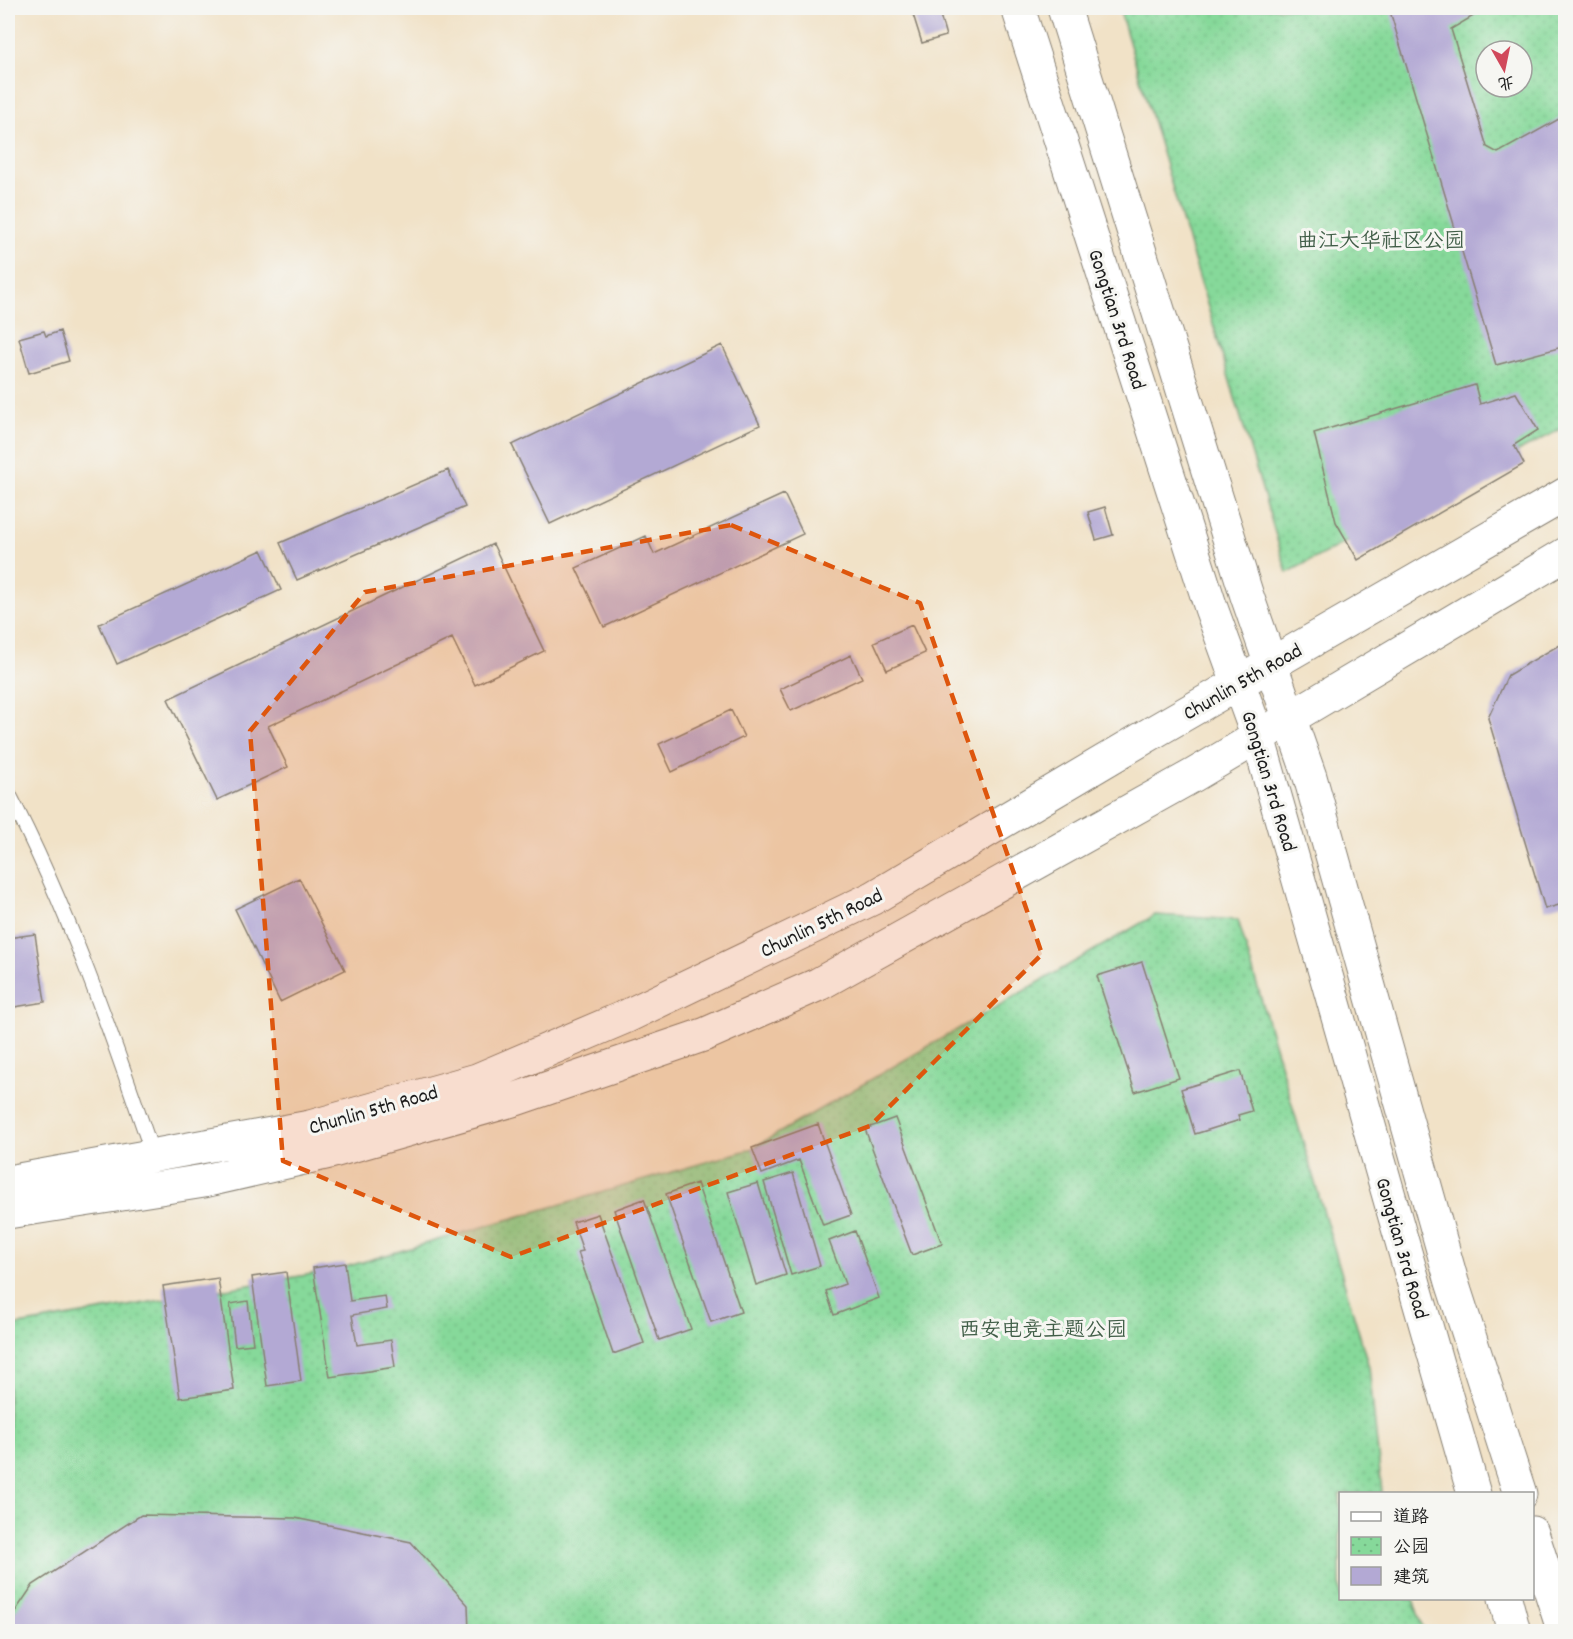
<svg xmlns="http://www.w3.org/2000/svg" width="1573" height="1639" viewBox="0 0 1573 1639" font-family="Dekko,'LXGW WenKai TC',sans-serif">
  <style>
    .park { fill: url(#park-dots); stroke: #517a5b; stroke-width: 1.5; fill-rule: evenodd }
    .building { fill: #b3a9d4 }
    .lines { fill: none; stroke-linecap: round; stroke-linejoin: round }
    .lane-casing { stroke: #867f72; stroke-width: 16 }
    .secondary-casing { stroke: #867f72; stroke-width: 35 }
    .lane { stroke: #fff; stroke-width: 14 }
    .secondary { stroke: #fff; stroke-width: 33 }
    .marked { fill: #de560d; fill-opacity: 0.2; stroke: #de560d; stroke-width: 4.5; stroke-dasharray: 12 8; stroke-linejoin: round }
    .labels { text-anchor: middle; stroke-width: 6; stroke-linejoin: round; paint-order: stroke }
    .park-label { font-size: 21px; fill: #415e48; stroke: #f6f6f2 }
    .street-label { font-size: 21px; fill: #1c1c1c; stroke: #f6f6f2 }
  </style>
  <defs>
    <pattern id="park-dots" width="8" height="8" patternUnits="userSpaceOnUse" patternTransform="scale(1.5)"><rect width="8" height="8" fill="#86d99a"/><path d="M2 2h.1M6 6h.1" fill="none" stroke="#73ba84" stroke-width="1.8" stroke-linecap="round"/></pattern>
  </defs>
  <rect width="100%" height="100%" fill="#f6f6f2"/>
  <filter id="ink" filterUnits="userSpaceOnUse"><feTurbulence type="fractalNoise" baseFrequency=".0167" numOctaves="2"/><feDisplacementMap in="SourceGraphic" scale="12" xChannelSelector="R" yChannelSelector="G"/><feConvolveMatrix kernelMatrix="1 2 1 2 8 2 1 2 1" color-interpolation-filters="sRGB"/></filter>
  <filter id="wash" filterUnits="userSpaceOnUse"><feTurbulence type="fractalNoise" baseFrequency=".008" numOctaves="4" result="noise"/><feDisplacementMap in="SourceGraphic" scale="24" xChannelSelector="R" yChannelSelector="G"/><feGaussianBlur stdDeviation="1.35" result="paint"/><feColorMatrix in="noise" values="0 0 0 0 0 0 0 0 0 0 0 0 0 0 0 0 0 1.4 0 .05"/><feComposite in="paint" operator="in"/></filter>
  <g filter="url(#wash)">
    <rect width="100%" height="100%" fill="#f1e2c7"/>
    <path class="park" d="M1119,8H1565V427L1287,573ZM1486,51H1522V87H1486Z
      M1155,915L1238,920L1369,1367L1382,1493L1340,1494V1598L1413,1599L1424,1631L8,1632V1327L335,1270L751,1149Z"/>
    <g id="blocks">
      <path class="building" d="M911,8H948L949,11L940,15L946,36L922,43Z
        M1389,8H1487L1451,29L1487,147L1498,153L1566,115V346L1496,365Z
        M44,331L46,336L60,331L69,361L29,373L19,338Z
        M722,345L760,425L550,524L512,445Z
        M1475,385L1480,404L1516,393L1538,430L1514,445L1524,464L1358,560L1336,522L1314,433Z
        M448,470L465,507L297,580L280,543Z
        M784,494L803,534L604,627L576,568L646,536L654,554Z
        M1105,507L1113,535L1096,540L1088,512Z
        M493,544L544,651L475,685L452,638L268,726L288,767L217,800L168,699Z
        M262,550L281,590L117,664L99,624Z
        M912,625L925,653L887,670L874,642Z
        M1566,641V903L1545,909L1488,718L1508,675Z
        M851,655L862,678L791,711L780,689Z
        M731,710L744,737L672,772L659,744Z
        M299,878L345,970L280,1002L235,909Z
        M35,934L45,1002L8,1008V938Z
        M1142,962L1179,1078L1135,1092L1097,976Z
        M1240,1071L1252,1111L1238,1115L1240,1120L1195,1134L1181,1089Z
        M895,1118L942,1244L912,1255L865,1129Z
        M818,1124L851,1215L823,1225L799,1160L762,1174L752,1148Z
        M793,1173L820,1266L791,1275L764,1182Z
        M697,1183L741,1312L711,1322L666,1194Z
        M758,1183L786,1275L756,1285L728,1192Z
        M644,1199L691,1329L659,1340L614,1210Z
        M598,1214L644,1343L613,1354L578,1252L583,1251L573,1222Z
        M855,1231L879,1298L834,1315L826,1291L845,1284L829,1241Z
        M345,1263L350,1301L385,1296L387,1309L352,1315L357,1345L391,1340L395,1367L330,1377L313,1268Z
        M286,1272L301,1381L267,1386L252,1277Z
        M218,1278L234,1390L180,1398L163,1286Z
        M248,1301L253,1344L235,1346L230,1304Z
        M141,1515L295,1518L411,1542L468,1605L469,1632H8V1622L33,1585Z"/>
    </g>
  </g>
  <g filter="url(#ink)">
    <use href="#blocks" fill-opacity="0" stroke="#867f72" stroke-width="1.5"/>
    <g class="lines">
      <g class="lane-casing">
        <path id="lane" d="M8,792C68,908 111,1032 153,1155"/>
      </g>
      <g class="secondary-casing">
        <path id="secondary" d="M1018,8L1211,608L1258,737L1474,1494
          M1064,8L1247,596L1310,777L1452,1282L1520,1494
          M8,1182L310,1127L477,1080L625,1017L873,898L1157,730L1566,494
          M8,1212L204,1181L330,1152L516,1099L706,1034L819,984L1194,775L1566,554
          M1532,1533L1564,1632
          M1505,1598L1514,1632"/>
      </g>
      <use href="#lane" class="lane"/>
      <use href="#secondary" class="secondary"/>
    </g>
  </g>
  <path class="marked" d="M731,525L920,603L1042,954L870,1126L511,1257L283,1161L250,731L365,592Z"/>
  <g class="labels">
    <g class="park-label">
      <text x="1381" y="247">曲江大华社区公园</text>
      <text x="1043" y="1336">西安电竞主题公园</text>
    </g>
    <g class="street-label">
      <text transform="translate(1118 319) rotate(72)" y="7">Gongtian 3rd Road</text>
      <text transform="translate(1242 681) rotate(-30)" y="7">Chunlin 5th Road</text>
      <text transform="translate(1270 781) rotate(73)" y="7">Gongtian 3rd Road</text>
      <text transform="translate(821 922) rotate(-26)" y="7">Chunlin 5th Road</text>
      <text transform="translate(373 1109) rotate(-16)" y="7">Chunlin 5th Road</text>
      <text transform="translate(1403 1248) rotate(74)" y="7">Gongtian 3rd Road</text>
    </g>
  </g>
  <rect width="1573" height="1639" fill="none" stroke="#f6f6f2" stroke-width="30"/>
  <rect x="1339" y="1492" width="195" height="108" fill="#f6f6f2" stroke="#9f9f9c" stroke-width="1.5"/>
  <rect x="1351" y="1512" width="30" height="9" fill="#ffffff" stroke="#9f9f9c" stroke-width="1.5"/>
  <text x="1393" y="1522" font-size="18" fill="#1c1c1c">道路</text>
  <rect x="1351" y="1537" width="30" height="18" fill="url(#park-dots)" stroke="#9f9f9c" stroke-width="1.5"/>
  <text x="1393" y="1552" font-size="18" fill="#1c1c1c">公园</text>
  <rect x="1351" y="1567" width="30" height="18" fill="#b3a9d4" stroke="#9f9f9c" stroke-width="1.5"/>
  <text x="1393" y="1582" font-size="18" fill="#1c1c1c">建筑</text>
  <g transform="translate(1504 69) rotate(171)"><circle r="28" fill="#f6f6f2" stroke="#9f9f9c" stroke-width="1.5"/>
  <path d="M0-4.5L10 22L0 15L-10 22Z" fill="#d1495b"/>
  <text y="-9" font-size="16" font-weight="bold" text-anchor="middle" fill="#1c1c1c">北</text>
  </g>
</svg>
